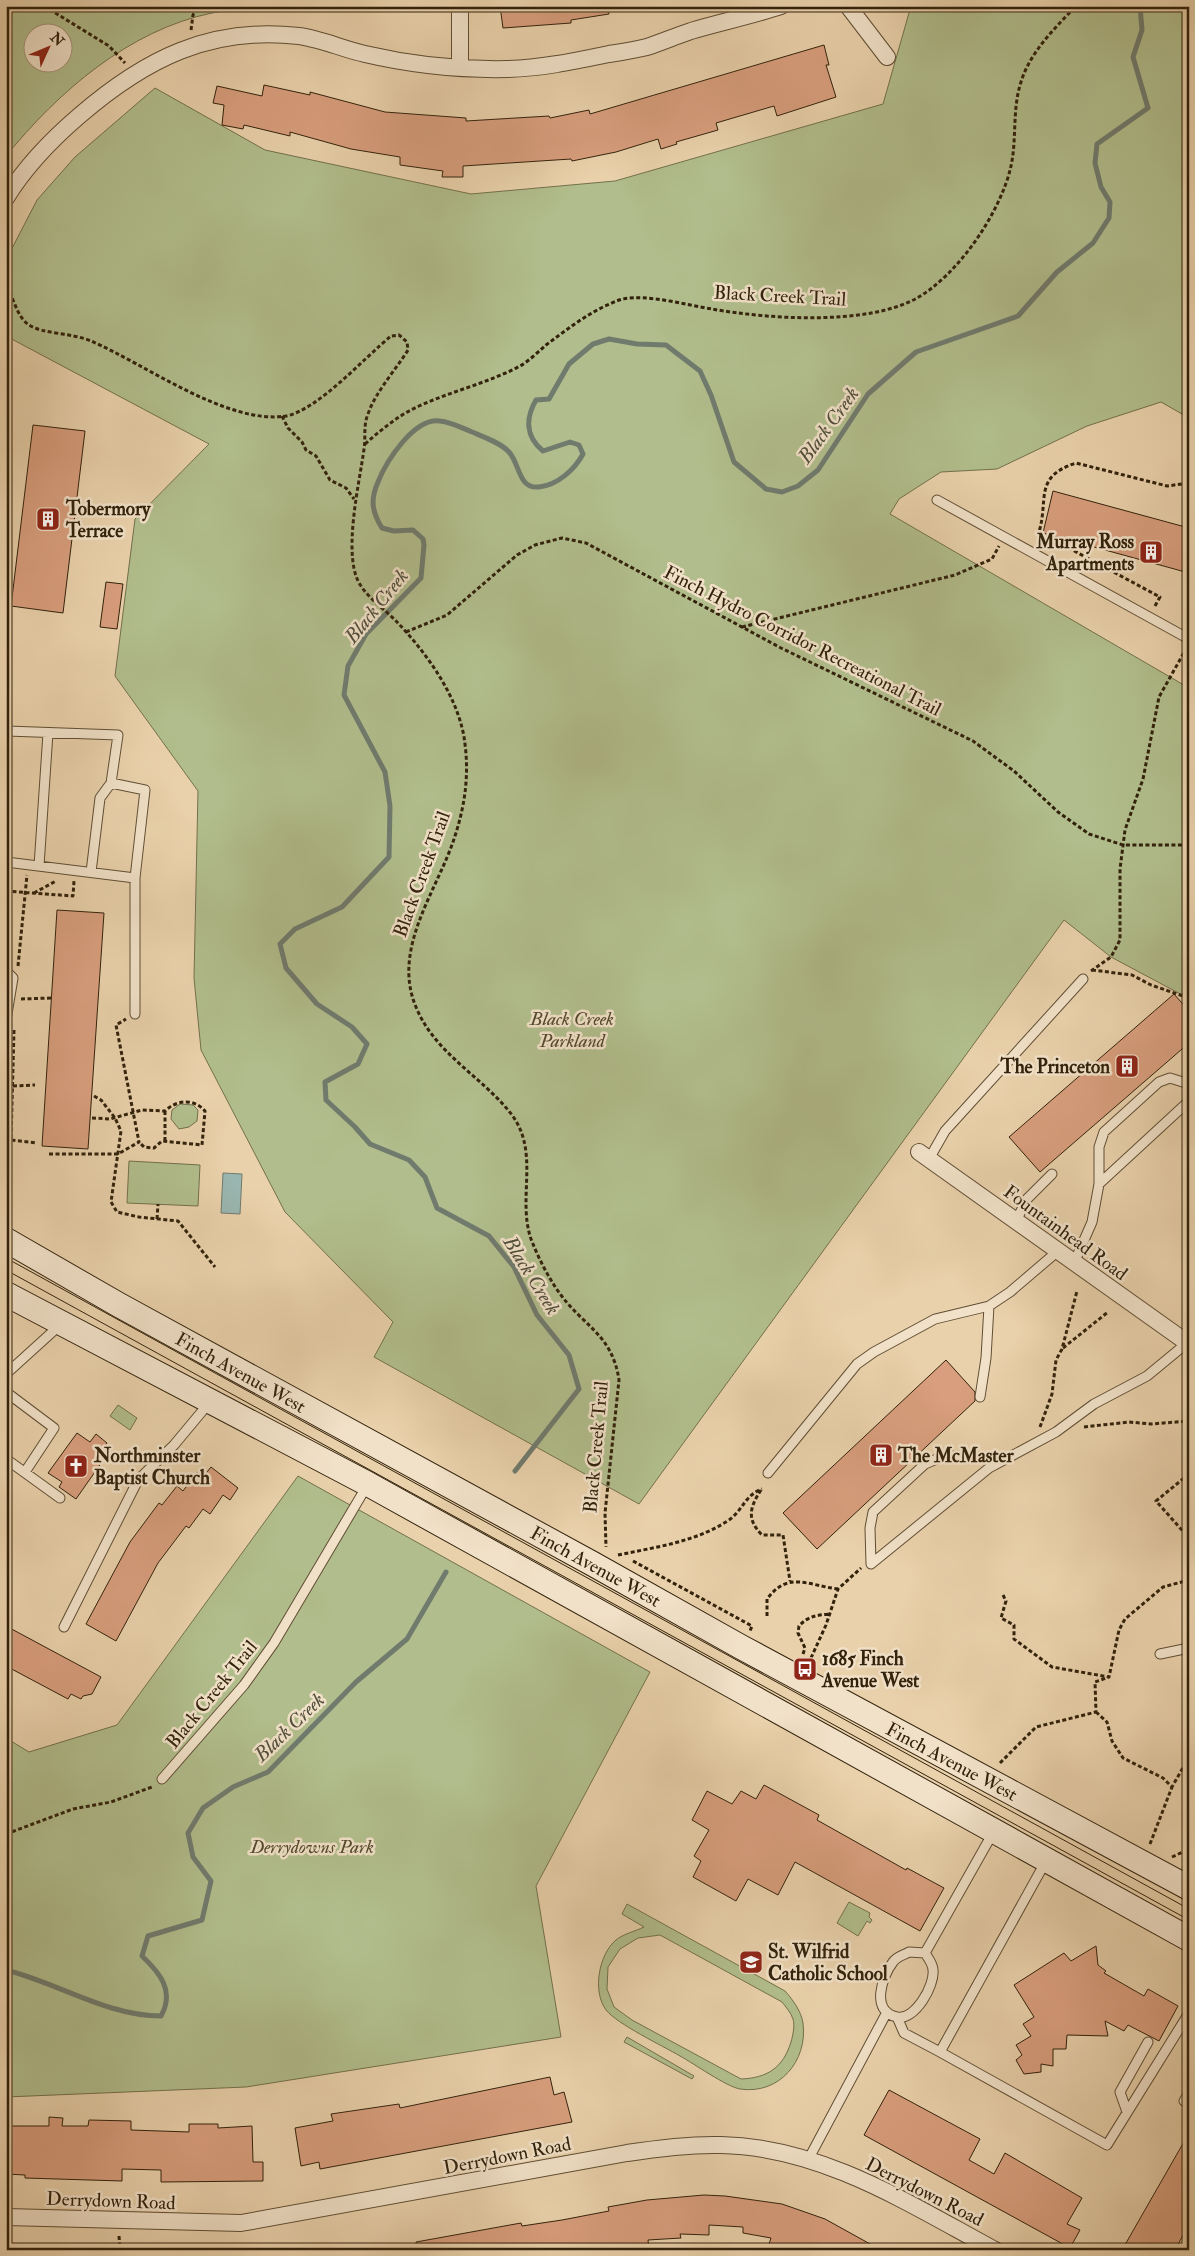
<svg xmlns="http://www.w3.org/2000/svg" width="1195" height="2256" viewBox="0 0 1195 2256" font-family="'IM FELL Double Pica',serif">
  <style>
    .green { fill: #b1bd8c; stroke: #72704c; fill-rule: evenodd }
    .water { fill: #99b6b0; stroke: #707b6e }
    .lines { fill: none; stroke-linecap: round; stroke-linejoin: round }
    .stream { stroke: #707b6e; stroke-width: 5 }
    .building { fill: #d89e7d; stroke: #32220c }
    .service-casing { stroke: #604e34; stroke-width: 11 }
    .minor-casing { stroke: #604e34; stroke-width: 18 }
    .secondary-casing { stroke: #32220c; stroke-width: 26 }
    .path { stroke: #32220c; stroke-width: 3; stroke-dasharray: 4 2.5; stroke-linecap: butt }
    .service { stroke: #f1e1c8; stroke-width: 9 }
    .minor { stroke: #f1e1c8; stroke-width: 16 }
    .secondary { stroke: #f1e1c8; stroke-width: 24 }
    .tram { stroke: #32220c; stroke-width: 1 }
    .labels { text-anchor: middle; stroke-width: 5; stroke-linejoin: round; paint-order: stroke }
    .street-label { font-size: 19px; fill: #32220c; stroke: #f1e1c8 }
    .poi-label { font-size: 19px; font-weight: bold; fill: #32220c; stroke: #f1e1c8; text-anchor: start }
    .park-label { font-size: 19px; font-style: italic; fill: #52492c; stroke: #f1e1c8 }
    .water-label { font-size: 20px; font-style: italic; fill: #514e3d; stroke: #f1e1c8 }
  </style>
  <rect width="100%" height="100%" fill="#e9d1ab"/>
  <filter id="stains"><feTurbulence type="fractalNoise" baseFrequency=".004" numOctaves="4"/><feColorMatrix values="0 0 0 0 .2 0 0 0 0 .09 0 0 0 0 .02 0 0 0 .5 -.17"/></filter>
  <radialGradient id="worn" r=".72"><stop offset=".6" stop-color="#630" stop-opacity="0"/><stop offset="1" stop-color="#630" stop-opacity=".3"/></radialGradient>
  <path class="green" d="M6,6H278L277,8C256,9 233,9 212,13C129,30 58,92 6,156ZM62,32V62H32V32Z
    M911,6H1189V418L1161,402L1087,426L997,469L941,472L899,499L890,514L1189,688V1001L1186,997L1111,957L1064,920L639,1504L374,1357L393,1322L285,1212L201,1050L194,978L198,791L115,676L135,519L209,444L6,336V260L37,200L75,157L155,88L265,150L471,194L615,181L883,104Z
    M180,1104L193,1105L198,1110L197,1121L189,1127L179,1129L171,1119L172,1110Z
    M129,1161L200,1165L198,1206L127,1203Z
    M118,1405L137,1418L130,1430L110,1416Z
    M298,1476L650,1672L536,1886L561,2037L246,2087L6,2097V1738L29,1752L117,1725Z
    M849,1902L870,1913L869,1917L872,1920L870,1923L867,1921L858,1936L837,1923Z
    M627,1904L785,1991C793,2000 801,2011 803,2023C808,2061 779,2095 740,2089C727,2087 693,2063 680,2056C663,2046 617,2024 606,2010C592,1991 599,1954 616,1940C623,1934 636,1931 644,1927L622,1914ZM660,1935L782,2002C786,2007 791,2013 793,2019C795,2025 793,2035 791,2042C783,2068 767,2078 741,2079L632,2020L614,2007L607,1989L608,1967L620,1949L638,1938Z
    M627,2037L694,2076L692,2079L624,2042Z"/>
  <path class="water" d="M223,1173L242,1174L240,1214L221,1213Z"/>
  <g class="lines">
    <path class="stream" d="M515,1471L579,1389L569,1355L537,1315L514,1267L489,1236L437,1208L425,1177L409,1160L370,1144L355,1127L326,1100L325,1082L358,1064L367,1044L352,1027L317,1004L286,968L280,944L295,929L342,907L389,857L390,806L385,772L344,695L348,666L366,634L421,578L424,545L423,539L413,530L394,531L382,528C372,512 370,500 378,482C386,462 414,417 440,421C451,422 462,428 472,432C484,437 501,443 509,452C520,464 518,489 539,487C558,485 575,469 583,454L579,445L570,442L543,451C526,437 525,419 536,400L549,399L569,364L593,344L609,339L637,344L666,345L700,371L711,395L734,462L766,489L782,492L798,486L818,470L868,394L916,352L1018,316L1057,272L1093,243L1109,218L1110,202L1101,187L1095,163L1097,144L1148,108L1133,57L1142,30L1140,6
      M6,1970C58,1983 107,2016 161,2016C175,1991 160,1973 142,1956L148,1936L202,1920L211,1881L193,1857L188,1833L203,1808L233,1787L268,1772L356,1682L407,1639L446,1572"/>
  </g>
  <path class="building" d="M500,6H608L609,14L571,20V23L503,28Z
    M824,45L829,65H826L836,97L777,116L774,106L716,123L718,130L676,142L677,144L661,149L658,139L616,152L572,161L571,159L463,166V177H442L443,171L400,165V157L351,149L290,132V136L244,125L243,129L222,125L224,105L213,103L217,86L262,96L264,85L310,95V92L385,112L466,118V121L549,116L550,118L589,110L590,114Z
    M33,425L85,431L63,613L11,606Z
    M1053,491L1189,528V573L1043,533Z
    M106,582L123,584L117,629L100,627Z
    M57,910L104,913L88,1149L42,1146Z
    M1174,994L1189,1011V1043L1040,1172L1009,1137Z
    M946,1360L975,1392V1401L817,1549L783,1513Z
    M77,1433L90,1442L96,1434L107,1443L98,1456L104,1459L76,1499L59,1487L62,1482L48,1473Z
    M211,1467L238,1488L230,1500L223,1495L210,1514L203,1509L189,1528L186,1526L158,1563L116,1641L86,1624L130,1542L159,1503L162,1505L177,1486L183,1491L197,1472L203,1477Z
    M6,1626L101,1677L92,1694L83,1696L81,1699L71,1694L68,1699L6,1666Z
    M764,1785L819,1815L817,1820L906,1870L907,1868L944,1888L920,1931L795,1862L778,1895L748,1879L736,1901L693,1877L701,1861L694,1856L709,1830L692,1820L707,1791L732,1804L741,1791L756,1799Z
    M1096,1946L1098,1965L1106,1971L1104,1973L1144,1996L1148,1989L1178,2006L1159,2041L1128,2025L1124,2031L1105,2021L1108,2036L1067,2035L1066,2049H1053V2066L1041,2064V2072L1024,2074L1016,2060L1022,2055L1016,2045L1031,2036L1023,2024L1034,2017L1014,1985L1064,1953L1071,1961Z
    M550,2077L554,2095L564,2092L572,2122L320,2169L319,2162L301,2166L295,2128L333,2121L331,2114L399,2104L400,2108Z
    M889,2090L980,2139L969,2160L994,2174L1005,2153L1082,2198L1067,2224L1080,2230L1070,2248L864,2135Z
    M49,2117L63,2118L62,2126H88L89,2120L131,2121V2130L189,2132V2124H218V2128L252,2126L253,2162H263V2181L161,2182V2170L122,2169V2181L25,2178V2175L6,2174V2126H49Z
    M1189,2133V2224L1175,2250H1122Z
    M704,2195L725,2196L782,2204L825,2219L881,2250H767L771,2238L743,2233V2227L709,2225V2235L680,2234L681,2238L648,2240L649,2250H576L575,2247L561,2250H417L416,2242L521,2223L522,2226L562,2220L609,2211L608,2207L647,2200Z"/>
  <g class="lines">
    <g class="service-casing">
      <path id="service" d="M937,500L1189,639
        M6,746L7,731L118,735L111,783L100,798L91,872
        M6,862L135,878L145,790L111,783
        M39,866L48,733
        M6,971L13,978L6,1020
        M135,1014V878
        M929,1159L945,1131L1083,979
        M1099,1184L1189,1101
        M1016,1221L1027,1199L1052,1174
        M1074,1263L1092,1222L1099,1184V1147L1104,1132L1159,1082L1170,1078L1189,1084
        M6,1374L60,1325
        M6,1392L54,1428L25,1472
        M980,1397L986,1358L989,1306
        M6,1459L60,1498
        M768,1473L857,1364L874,1352L935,1319L989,1306L1010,1292L1058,1251
        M871,1564L989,1468L1056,1432L1094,1404L1147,1376L1187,1343
        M871,1564L870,1528L873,1512L925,1464L944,1456L1007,1457
        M64,1627L138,1480L174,1445L209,1403
        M1160,1654L1189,1648
        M162,1779L244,1685L274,1643L368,1484
        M1046,1861L940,2052L1107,2145L1189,2013
        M909,1952L925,1953C928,1958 933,1964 933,1970C935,1985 915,2021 897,2017C870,2012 882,1976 893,1962C896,1957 904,1955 909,1952Z
        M925,1953L994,1831
        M897,2017L904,2033L940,2052
        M1184,2101L1189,2093
        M1127,2112L1120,2092L1148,2042
        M808,2160L887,2012"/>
    </g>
    <g class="minor-casing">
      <path id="minor" d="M848,6L887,57
        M460,68V6
        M6,198C25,167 51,140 79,116C145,59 210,26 299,36C321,39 343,49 365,54C412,65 460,70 508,69C543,68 575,61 609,54C622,52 635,50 647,47C662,42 676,36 691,31C721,22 751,16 781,6
        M919,1152L1189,1344
        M6,2217L241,2223L627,2153C659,2148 689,2144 721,2145C822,2147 909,2204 995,2250"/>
    </g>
    <g class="secondary-casing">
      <path id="secondary" d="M6,1240L119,1305L593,1564L741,1647L1189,1888
        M6,1294L368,1484L1189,1939"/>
    </g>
    <path class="path" d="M44,6L109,46L125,63
      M191,30L193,15L197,6
      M6,287C15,299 16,316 29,325C42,334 73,333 91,341C145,364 227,425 286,416C318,410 365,357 391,336L399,335L407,342L408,350C395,371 376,391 368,414C363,426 366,437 364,449C360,481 341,558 361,586C370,600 387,611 398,623C428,655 460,699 465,744C469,776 465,805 455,836C438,890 391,948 416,1007C435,1054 483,1077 512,1115C540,1153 517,1198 531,1239C538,1257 547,1275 558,1291C582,1326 612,1333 619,1380L605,1513L606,1547
      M282,416L288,428L302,442L306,450L316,456L330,480L346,488L354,499
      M365,444C382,429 399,415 419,406C452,391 488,383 520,366C529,361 538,352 546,345C565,331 584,316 605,306C611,304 617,300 623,299C648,294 686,305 712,309C767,319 867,326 917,298C958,275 1001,212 1011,166C1017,139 1012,109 1021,82C1030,52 1055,28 1076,6
      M1155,606L1160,597L1039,532C1049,499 1033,477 1076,463L1167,486L1189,483
      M742,627L955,575L992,559L999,546
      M406,632L447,615L517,555L535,545L562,538L586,543L781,648L973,741L1014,771L1058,812L1089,834L1123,845H1189
      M6,891L73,896L74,881
      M34,893L56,881
      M18,966L27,875
      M1092,970L1132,975L1151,985L1186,997L1189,1001
      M1091,971L1111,957L1120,940V869L1125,830L1143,779L1159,697L1186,649
      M21,999L51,998
      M14,1030L11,1140L37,1143
      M13,1086L35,1085
      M94,1096L101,1100L115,1118L121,1131L111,1202L117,1212L139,1217L178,1221L215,1267
      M92,1118L110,1119L142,1110L165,1111C176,1100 194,1098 205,1111L202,1145L162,1141L154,1148L144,1147L139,1142
      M165,1141V1111
      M49,1154H118L139,1142L116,1025L126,1019
      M157,1219L158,1204
      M1063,1348L1108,1312
      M1040,1427L1052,1394L1056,1360L1062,1349L1077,1291
      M1084,1427L1129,1422L1151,1424L1189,1421
      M1189,1474L1156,1501L1189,1538
      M761,1490C750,1507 746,1519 762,1535H783L790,1581
      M618,1555C656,1547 696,1542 729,1520C743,1510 745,1495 762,1489
      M633,1561L752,1626L750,1631
      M1003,1595L1006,1601L1001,1618L1014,1625V1639L1052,1667L1109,1677L1119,1630L1125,1619L1163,1587L1189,1580
      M767,1616V1599C788,1571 807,1585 838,1589
      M803,1654L805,1648L798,1633L799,1626C808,1616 817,1615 830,1614
      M811,1658L826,1625L838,1589L861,1568
      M1096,1712L1107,1722L1112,1741L1123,1758L1163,1778L1172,1787L1189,1757
      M1000,1763L1036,1727L1096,1712L1095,1682L1109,1677
      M6,1834L73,1809L111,1802L152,1787
      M1150,1844L1172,1787
      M1172,1857L1189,1849
      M119,2236L120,2250"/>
    <use href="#service" class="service"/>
    <use href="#minor" class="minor"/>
    <use href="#secondary" class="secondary"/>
    <path class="tram" d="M6,1258L1189,1909
      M6,1270L1189,1920"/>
  </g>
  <defs>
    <g id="building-square" transform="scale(1.25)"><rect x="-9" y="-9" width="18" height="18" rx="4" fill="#8f2418" stroke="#f1e1c8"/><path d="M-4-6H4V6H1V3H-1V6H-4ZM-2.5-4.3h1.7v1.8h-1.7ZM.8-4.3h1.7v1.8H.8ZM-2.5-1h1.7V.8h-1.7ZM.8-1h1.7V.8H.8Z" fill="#fff"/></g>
    <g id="church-square" transform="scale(1.25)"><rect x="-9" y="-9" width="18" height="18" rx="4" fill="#8f2418" stroke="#f1e1c8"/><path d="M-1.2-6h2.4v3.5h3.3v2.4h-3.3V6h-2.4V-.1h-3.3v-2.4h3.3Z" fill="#fff"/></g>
    <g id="bus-square" transform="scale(1.25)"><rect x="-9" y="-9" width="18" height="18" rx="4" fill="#8f2418" stroke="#f1e1c8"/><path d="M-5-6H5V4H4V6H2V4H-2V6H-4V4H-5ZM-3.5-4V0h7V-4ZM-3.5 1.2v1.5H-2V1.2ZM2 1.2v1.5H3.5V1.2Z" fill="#fff"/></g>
    <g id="school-square" transform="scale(1.25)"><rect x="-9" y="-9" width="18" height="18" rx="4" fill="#8f2418" stroke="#f1e1c8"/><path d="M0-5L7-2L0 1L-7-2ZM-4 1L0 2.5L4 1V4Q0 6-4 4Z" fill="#fff"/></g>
  </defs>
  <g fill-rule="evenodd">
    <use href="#building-square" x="48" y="519"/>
    <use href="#building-square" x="1151" y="552"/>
    <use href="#building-square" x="1127" y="1066"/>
    <use href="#building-square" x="881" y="1455"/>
    <use href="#church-square" x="76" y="1466"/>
    <use href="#bus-square" x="805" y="1669"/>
    <use href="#school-square" x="751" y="1962"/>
  </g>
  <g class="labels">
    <g class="street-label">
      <text transform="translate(780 295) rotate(3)" y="7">Black Creek Trail</text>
      <text transform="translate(803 640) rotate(27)" y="7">Finch Hydro Corridor Recreational Trail</text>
      <text transform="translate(421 874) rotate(-70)" y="7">Black Creek Trail</text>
      <text transform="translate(1066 1232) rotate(36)" y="7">Fountainhead Road</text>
      <text transform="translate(241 1372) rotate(29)" y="7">Finch Avenue West</text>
      <text transform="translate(595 1447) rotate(-85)" y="7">Black Creek Trail</text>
      <text transform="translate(596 1566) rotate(29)" y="7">Finch Avenue West</text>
      <text transform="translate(211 1694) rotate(-51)" y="7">Black Creek Trail</text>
      <text transform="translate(952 1761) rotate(28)" y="7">Finch Avenue West</text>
      <text transform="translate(507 2155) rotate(-11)" y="7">Derrydown Road</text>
      <text transform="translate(925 2191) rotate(27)" y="7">Derrydown Road</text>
      <text transform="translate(111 2200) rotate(2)" y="7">Derrydown Road</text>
    </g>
    <g class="poi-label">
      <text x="66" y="515">Tobermory<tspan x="66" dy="22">Terrace</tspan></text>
      <text x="1134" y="548" text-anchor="end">Murray Ross<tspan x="1134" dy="22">Apartments</tspan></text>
      <text x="1110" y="1073" text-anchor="end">The Princeton</text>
      <text x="94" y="1462">Northminster<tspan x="94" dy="22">Baptist Church</tspan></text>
      <text x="898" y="1462">The McMaster</text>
      <text x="822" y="1665">1685 Finch<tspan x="822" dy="22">Avenue West</tspan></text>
      <text x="768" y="1958">St. Wilfrid<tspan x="768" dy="22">Catholic School</tspan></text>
    </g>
    <g class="park-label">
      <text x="572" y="1025">Black Creek<tspan x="572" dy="22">Parkland</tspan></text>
      <text x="312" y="1853">Derrydowns Park</text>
    </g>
    <g class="water-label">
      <text transform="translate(828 425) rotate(-54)" y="7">Black Creek</text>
      <text transform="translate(376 606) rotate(-51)" y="7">Black Creek</text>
      <text transform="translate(532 1275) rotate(58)" y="7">Black Creek</text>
      <text transform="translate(289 1727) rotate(-44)" y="7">Black Creek</text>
    </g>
  </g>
  <rect width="1195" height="2256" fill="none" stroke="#e9d1ab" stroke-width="25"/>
  <rect x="8" y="8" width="1180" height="2241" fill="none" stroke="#32220c" stroke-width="2.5"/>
  <rect x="12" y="12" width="1170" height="2231" fill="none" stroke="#32220c"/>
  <g transform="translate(48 48) rotate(46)"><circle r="24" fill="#f1e1c8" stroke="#a5957d"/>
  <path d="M0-4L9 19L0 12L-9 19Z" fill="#8f2418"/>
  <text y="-8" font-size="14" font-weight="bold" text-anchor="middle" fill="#32220c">N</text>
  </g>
  <rect width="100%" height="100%" filter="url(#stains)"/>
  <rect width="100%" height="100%" fill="url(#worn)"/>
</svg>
